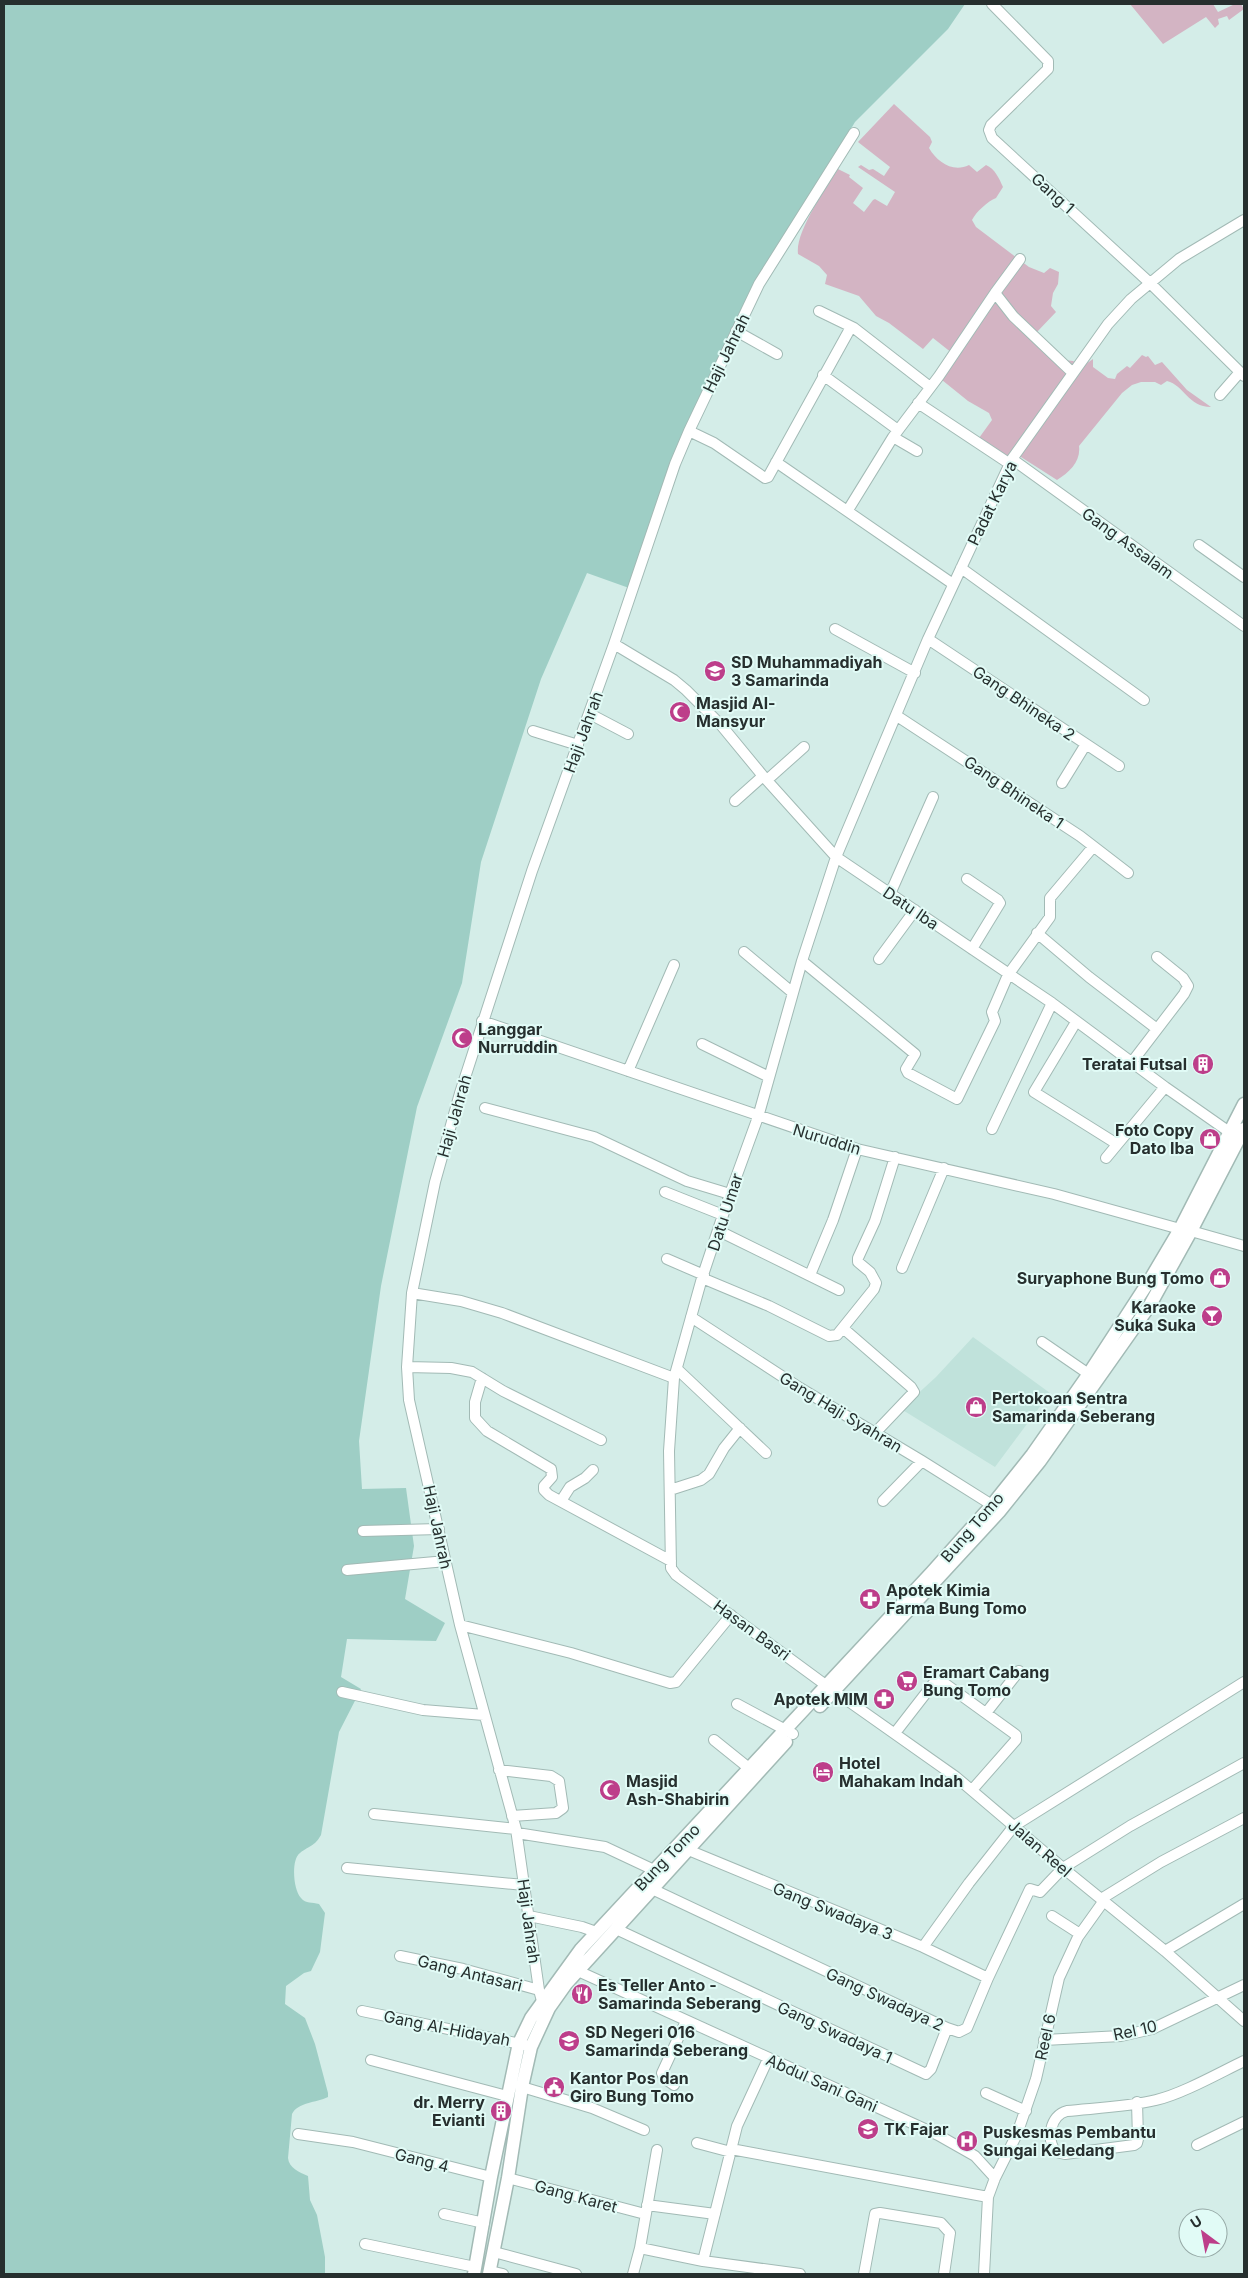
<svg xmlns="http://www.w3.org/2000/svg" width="1248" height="2278" viewBox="0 0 1248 2278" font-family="Inter,sans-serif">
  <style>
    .built { fill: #c0e2db }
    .green { fill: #d3b4c3 }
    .water { fill: #9ecec5 }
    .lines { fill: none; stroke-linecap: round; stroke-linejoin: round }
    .minor-casing { stroke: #a2bab5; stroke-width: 12 }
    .major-casing { stroke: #a2bab5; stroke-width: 15 }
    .minor { stroke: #fff; stroke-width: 10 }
    .major { stroke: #fff; stroke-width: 12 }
    .labels { text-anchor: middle; stroke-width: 4; stroke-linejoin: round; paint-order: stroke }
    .street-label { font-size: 16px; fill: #262f2e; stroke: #e1fbf6 }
    .poi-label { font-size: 16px; font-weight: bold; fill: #262f2e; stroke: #e1fbf6; text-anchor: start }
  </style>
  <rect width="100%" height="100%" fill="#d4ede8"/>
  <path class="built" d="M973,1337L1050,1393L995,1467L901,1409L936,1377Z"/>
  <path class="green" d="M1130,4H1213L1218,12L1235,4H1241L1244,9L1229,20L1227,16L1218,19L1219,24L1215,28L1206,17L1163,44Z
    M894,104L930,137L932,142L929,148C937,162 953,173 969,165L977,172L986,165C995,169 999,178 1003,187L996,198C988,201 976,212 972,220L976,227L1029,267L1044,273L1050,268L1059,272L1058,284L1053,293L1051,306L1056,312L1036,333L1064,360L1073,361L1083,366L1093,359V367L1108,378L1115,379L1117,374L1127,366L1130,368L1142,355L1146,357L1148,356L1155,365L1162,362L1187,390L1211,407C1188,407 1184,385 1167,381L1161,385L1155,382H1141L1132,385L1122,393L1079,446C1081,461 1070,472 1057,480L1021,457L1007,456L979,438L992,420L989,413L968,401L942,380L957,357L933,338L923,349L889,323L876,316L859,296L825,284L827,275L819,266L798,254C795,232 826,188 838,169L850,175L849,177L863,188L853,203L864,212L873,200L875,199L887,206L895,192L858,167L861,165L869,170L873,169L884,176L890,167L858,142Z"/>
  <path class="water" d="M4,4H965L948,29L855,122L802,211L757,277L723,352L629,588L587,573L541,679L481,862L462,983L417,1107L381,1286L359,1441L362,1489L406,1488L414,1546L405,1599L445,1623L436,1641L347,1639L341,1677L361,1689L339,1732L321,1835C314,1847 310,1845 300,1853C291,1859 293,1890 301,1898C306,1904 312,1902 319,1904L325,1913L320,1952L311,1971L304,1973L286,1986L285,2004L305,2018L315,2044L328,2093V2097C316,2103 298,2102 292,2114L288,2158C289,2168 299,2172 308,2176L310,2200L317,2215L325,2257V2274H4Z"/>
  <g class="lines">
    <g class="minor-casing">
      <path id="minor" d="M992,4L1048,61V69L991,125L989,130L992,138L1150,283L1244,376
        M1244,220L1179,259L1131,299L1108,324L1012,459L928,639L836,857L802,961L758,1117L730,1194L702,1278L674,1378L669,1451L671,1568L676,1575L827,1686L956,1777L1063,1868L1165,1951L1244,2021
        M1020,259L995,293L1013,316L1073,373
        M819,311L854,328L930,387
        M736,331L777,354
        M823,375L898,430
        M1220,395L1240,372
        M918,403L1010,464
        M689,431L714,443L765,478L768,477L851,327
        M893,437L917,451
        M1012,459L1244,626
        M776,462L953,584
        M848,510L893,437L939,376L995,293
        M1199,545L1244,577
        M961,568L1144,700
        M835,629L915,673
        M928,639L1119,766
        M614,644L674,680L686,690L721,725L763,776L836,857L1052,1003L1165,1087L1235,1136
        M590,714L628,734
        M897,716L1080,836L1128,873
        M533,731L578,745
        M767,780L804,747
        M1062,783L1086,744
        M735,801L763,776
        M967,879L998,900L1000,903L972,949
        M890,894L933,797
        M1037,933L1089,977L1157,1029
        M744,952L793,993
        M879,959L915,910
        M802,961L915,1054L906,1069L908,1073L957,1099L995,1021L992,1012L1008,975L1050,917V898L1093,847
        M482,1021L857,1149L1054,1194L1180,1229
        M1076,1022L1034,1092L1117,1144
        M702,1044L769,1077
        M1132,1062L1184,994L1188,986L1183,978L1157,957
        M628,1071L674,965
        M485,1108L594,1137L687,1181L730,1194
        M992,1129L1052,1003
        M1106,1158L1165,1087
        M665,1192L723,1215
        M719,1231L839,1290
        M1191,1231L1244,1246
        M667,1259L704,1275
        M902,1268L944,1168
        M810,1275L833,1220L857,1149
        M702,1278L769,1306L829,1336L837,1335L874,1289L876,1283L870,1272L858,1262V1258L875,1221L895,1157
        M412,1293L461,1301L502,1313L674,1378
        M691,1317L800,1388L922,1461L992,1505
        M844,1329L911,1387L914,1392L874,1434
        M1042,1342L1093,1377
        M407,1367L451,1368L472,1372L503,1391L601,1440
        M677,1369L766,1453
        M482,1378L475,1402V1418L487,1431L551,1469L552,1477L544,1486V1490L549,1495L671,1561
        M670,1490L701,1480L709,1474L724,1448L740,1428
        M561,1501L570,1487L585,1478L593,1470
        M883,1501L922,1461
        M363,1531L439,1529
        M347,1570L446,1561
        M460,1625L571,1653L670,1683L676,1682L731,1615
        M342,1692L423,1710L484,1715
        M737,1704L793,1734
        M986,1713L1019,1671
        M895,1733L933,1684L940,1680L1016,1735V1740L972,1790
        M714,1740L755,1773
        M499,1770L551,1776L559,1781L563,1808L556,1813L512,1816
        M374,1814L516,1829
        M517,1833L605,1847L654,1870
        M681,1847L923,1947L988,1978
        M347,1868L524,1885
        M652,1889L947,2028L959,2032L967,2028L988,1978L1030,1889L1040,1892L1063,1868L1130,1826L1244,1763
        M1101,1899L1161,1862L1244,1818
        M529,1916L582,1927L596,1932
        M1052,1916L1080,1934
        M616,1929L926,2074L931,2069L947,2028
        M923,1947L969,1883L1014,1826L1244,1682
        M1165,1951L1244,1904
        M400,1956L463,1969L539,1990
        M578,1971L938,2135L975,2156L995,2178
        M546,2005L542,2001L539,1990L516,1829L460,1625L409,1400L407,1367L412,1293L435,1182L460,1093L532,871L614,644L675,464L689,431L759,284L854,133
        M362,2011L525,2045
        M1044,2040L1121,2036L1152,2029L1244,1985
        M371,2060L507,2096
        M674,2085L664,2078L662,2073L686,2021
        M522,2087L592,2108L644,2130
        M986,2093L1026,2111
        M1137,2102L1138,2139L1137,2143L1134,2145L1065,2154L1056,2152C1046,2140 1050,2115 1067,2111C1096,2108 1127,2107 1156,2100C1182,2094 1219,2073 1244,2061
        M298,2134L353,2142L491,2177
        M697,2143L731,2152
        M1197,2145L1244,2122
        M731,2149L988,2197
        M508,2178L645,2214
        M647,2205L715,2214
        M444,2214L484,2223
        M365,2244L475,2267
        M640,2248L703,2261L800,2274
        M494,2252L576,2274
        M703,2261L737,2126L768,2059
        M490,2271L503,2274
        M633,2274L640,2248L657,2150
        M864,2274L875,2214L880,2213L941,2223L950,2233L944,2274
        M984,2274L988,2197L995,2178L1017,2134L1036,2079L1059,1978L1078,1937L1103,1902"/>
    </g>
    <g class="major-casing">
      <path id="major" d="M820,1706L999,1512L1040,1461L1150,1305L1191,1231L1244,1129
        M474,2274L491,2177L519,2043L531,2018L581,1949L932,1572L992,1505L1032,1455L1088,1375L1151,1278L1180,1229L1244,1104
        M489,2274L508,2178L522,2087L531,2047L549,2008L566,1984L786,1742"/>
    </g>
    <use href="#minor" class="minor"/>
    <use href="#major" class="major"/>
  </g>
  <defs>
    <g id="school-disc" transform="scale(1.125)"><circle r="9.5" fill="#bd3e8a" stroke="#e1fbf6"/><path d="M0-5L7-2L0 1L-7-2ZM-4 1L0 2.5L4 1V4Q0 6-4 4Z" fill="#fff"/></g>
    <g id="mosque-disc" transform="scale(1.125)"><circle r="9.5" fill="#bd3e8a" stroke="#e1fbf6"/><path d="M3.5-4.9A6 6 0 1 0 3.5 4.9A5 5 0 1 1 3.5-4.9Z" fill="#fff"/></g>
    <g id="building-disc" transform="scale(1.125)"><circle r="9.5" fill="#bd3e8a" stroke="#e1fbf6"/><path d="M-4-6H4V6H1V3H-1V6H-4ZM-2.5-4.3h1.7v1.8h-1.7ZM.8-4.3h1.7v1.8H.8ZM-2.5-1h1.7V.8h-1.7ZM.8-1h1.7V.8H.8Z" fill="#fff"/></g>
    <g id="shop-disc" transform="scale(1.125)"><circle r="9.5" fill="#bd3e8a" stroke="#e1fbf6"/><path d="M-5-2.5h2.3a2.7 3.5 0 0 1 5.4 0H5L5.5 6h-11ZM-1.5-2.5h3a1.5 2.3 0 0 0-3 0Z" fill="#fff"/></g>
    <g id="bar-disc" transform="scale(1.125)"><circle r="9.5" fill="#bd3e8a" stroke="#e1fbf6"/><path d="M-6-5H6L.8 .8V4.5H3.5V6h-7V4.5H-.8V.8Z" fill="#fff"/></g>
    <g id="pharmacy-disc" transform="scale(1.125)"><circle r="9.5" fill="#bd3e8a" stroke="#e1fbf6"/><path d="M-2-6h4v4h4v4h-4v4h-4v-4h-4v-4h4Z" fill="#fff"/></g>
    <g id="supermarket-disc" transform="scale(1.125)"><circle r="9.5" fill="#bd3e8a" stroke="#e1fbf6"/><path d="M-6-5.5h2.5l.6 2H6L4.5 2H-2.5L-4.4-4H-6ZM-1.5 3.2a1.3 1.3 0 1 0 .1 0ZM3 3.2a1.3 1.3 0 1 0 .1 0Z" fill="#fff"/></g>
    <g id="hotel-disc" transform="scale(1.125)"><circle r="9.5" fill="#bd3e8a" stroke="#e1fbf6"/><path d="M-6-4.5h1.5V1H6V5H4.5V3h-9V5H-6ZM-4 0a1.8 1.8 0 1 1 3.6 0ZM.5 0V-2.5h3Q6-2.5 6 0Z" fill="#fff"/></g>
    <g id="restaurant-disc" transform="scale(1.125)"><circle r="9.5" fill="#bd3e8a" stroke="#e1fbf6"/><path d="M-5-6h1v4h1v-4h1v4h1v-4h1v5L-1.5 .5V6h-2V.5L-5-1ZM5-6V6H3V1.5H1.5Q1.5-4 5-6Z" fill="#fff"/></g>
    <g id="civic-disc" transform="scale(1.125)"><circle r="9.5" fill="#bd3e8a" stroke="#e1fbf6"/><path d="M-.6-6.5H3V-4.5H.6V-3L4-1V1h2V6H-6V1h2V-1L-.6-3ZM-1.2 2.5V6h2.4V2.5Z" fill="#fff"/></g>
    <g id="hospital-disc" transform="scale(1.125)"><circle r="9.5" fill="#bd3e8a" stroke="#e1fbf6"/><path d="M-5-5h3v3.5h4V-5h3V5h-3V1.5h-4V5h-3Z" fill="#fff"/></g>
  </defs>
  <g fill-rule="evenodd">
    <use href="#school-disc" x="715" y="671"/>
    <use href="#mosque-disc" x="680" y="712"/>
    <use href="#mosque-disc" x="462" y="1038"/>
    <use href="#building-disc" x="1203" y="1064"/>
    <use href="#shop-disc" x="1210" y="1139"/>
    <use href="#shop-disc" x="1220" y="1278"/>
    <use href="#bar-disc" x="1212" y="1316"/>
    <use href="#shop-disc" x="976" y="1407"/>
    <use href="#pharmacy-disc" x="870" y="1599"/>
    <use href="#supermarket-disc" x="907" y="1681"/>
    <use href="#pharmacy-disc" x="884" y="1699"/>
    <use href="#hotel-disc" x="823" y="1772"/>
    <use href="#mosque-disc" x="610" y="1790"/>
    <use href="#restaurant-disc" x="582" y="1994"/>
    <use href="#school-disc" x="569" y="2041"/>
    <use href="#civic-disc" x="554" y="2087"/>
    <use href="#building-disc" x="501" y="2111"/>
    <use href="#school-disc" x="868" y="2129"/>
    <use href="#hospital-disc" x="967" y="2141"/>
  </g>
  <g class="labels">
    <g class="street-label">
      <text transform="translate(1053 193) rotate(42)" y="6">Gang 1</text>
      <text transform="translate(726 353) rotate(-64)" y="6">Haji Jahrah</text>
      <text transform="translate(992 503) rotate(-64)" y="6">Padat Karya</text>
      <text transform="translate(1128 543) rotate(36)" y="6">Gang Assalam</text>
      <text transform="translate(1024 703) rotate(34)" y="6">Gang Bhineka 2</text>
      <text transform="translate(583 732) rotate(-70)" y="6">Haji Jahrah</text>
      <text transform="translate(1014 792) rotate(34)" y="6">Gang Bhineka 1</text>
      <text transform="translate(911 908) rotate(34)" y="6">Datu Iba</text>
      <text transform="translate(454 1116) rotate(-74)" y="6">Haji Jahrah</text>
      <text transform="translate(827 1139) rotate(17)" y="6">Nuruddin</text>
      <text transform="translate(725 1212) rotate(-72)" y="6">Datu Umar</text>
      <text transform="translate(841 1412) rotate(31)" y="6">Gang Haji Syahran</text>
      <text transform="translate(438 1527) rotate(78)" y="6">Haji Jahrah</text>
      <text transform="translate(972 1527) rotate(-49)" y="6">Bung Tomo</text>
      <text transform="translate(752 1630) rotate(36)" y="6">Hasan Basri</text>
      <text transform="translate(1040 1848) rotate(41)" y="6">Jalan Reel</text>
      <text transform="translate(667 1857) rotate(-46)" y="6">Bung Tomo</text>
      <text transform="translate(833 1911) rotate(22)" y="6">Gang Swadaya 3</text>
      <text transform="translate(529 1921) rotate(82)" y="6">Haji Jahrah</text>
      <text transform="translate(470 1973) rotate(14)" y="6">Gang Antasari</text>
      <text transform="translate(885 1999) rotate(25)" y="6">Gang Swadaya 2</text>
      <text transform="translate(447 2028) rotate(11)" y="6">Gang Al-Hidayah</text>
      <text transform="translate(1135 2030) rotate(-12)" y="6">Rel 10</text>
      <text transform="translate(835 2032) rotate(25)" y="6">Gang Swadaya 1</text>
      <text transform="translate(1045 2037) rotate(-78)" y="6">Reel 6</text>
      <text transform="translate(822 2083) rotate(24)" y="6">Abdul Sani Gani</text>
      <text transform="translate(422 2160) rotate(14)" y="6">Gang 4</text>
      <text transform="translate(576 2196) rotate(15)" y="6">Gang Karet</text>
    </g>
    <g class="poi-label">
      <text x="731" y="668">SD Muhammadiyah<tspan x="731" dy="18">3 Samarinda</tspan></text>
      <text x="696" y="709">Masjid Al-<tspan x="696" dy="18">Mansyur</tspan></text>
      <text x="478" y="1035">Langgar<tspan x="478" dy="18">Nurruddin</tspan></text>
      <text x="1187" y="1070" text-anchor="end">Teratai Futsal</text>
      <text x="1194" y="1136" text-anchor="end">Foto Copy<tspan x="1194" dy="18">Dato Iba</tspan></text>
      <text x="1204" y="1284" text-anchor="end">Suryaphone Bung Tomo</text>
      <text x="1196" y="1313" text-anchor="end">Karaoke<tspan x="1196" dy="18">Suka Suka</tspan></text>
      <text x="992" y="1404">Pertokoan Sentra<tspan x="992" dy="18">Samarinda Seberang</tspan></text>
      <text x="886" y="1596">Apotek Kimia<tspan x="886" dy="18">Farma Bung Tomo</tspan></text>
      <text x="923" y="1678">Eramart Cabang<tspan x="923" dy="18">Bung Tomo</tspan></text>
      <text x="868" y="1705" text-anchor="end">Apotek MIM</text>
      <text x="839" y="1769">Hotel<tspan x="839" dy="18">Mahakam Indah</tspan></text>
      <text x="626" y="1787">Masjid<tspan x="626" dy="18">Ash-Shabirin</tspan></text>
      <text x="598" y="1991">Es Teller Anto -<tspan x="598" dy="18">Samarinda Seberang</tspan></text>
      <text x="585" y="2038">SD Negeri 016<tspan x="585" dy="18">Samarinda Seberang</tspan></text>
      <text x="570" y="2084">Kantor Pos dan<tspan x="570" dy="18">Giro Bung Tomo</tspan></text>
      <text x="485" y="2108" text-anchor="end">dr. Merry<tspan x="485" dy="18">Evianti</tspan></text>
      <text x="884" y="2135">TK Fajar</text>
      <text x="983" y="2138">Puskesmas Pembantu<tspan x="983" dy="18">Sungai Keledang</tspan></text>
    </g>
  </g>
  <rect width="1248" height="2278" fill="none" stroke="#262f2e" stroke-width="10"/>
  <g transform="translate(1203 2233) rotate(328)"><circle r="24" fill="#e1fbf6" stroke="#96a9a6"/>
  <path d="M0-4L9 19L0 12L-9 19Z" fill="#bd3e8a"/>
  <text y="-8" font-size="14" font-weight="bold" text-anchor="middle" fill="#262f2e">U</text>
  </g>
</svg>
